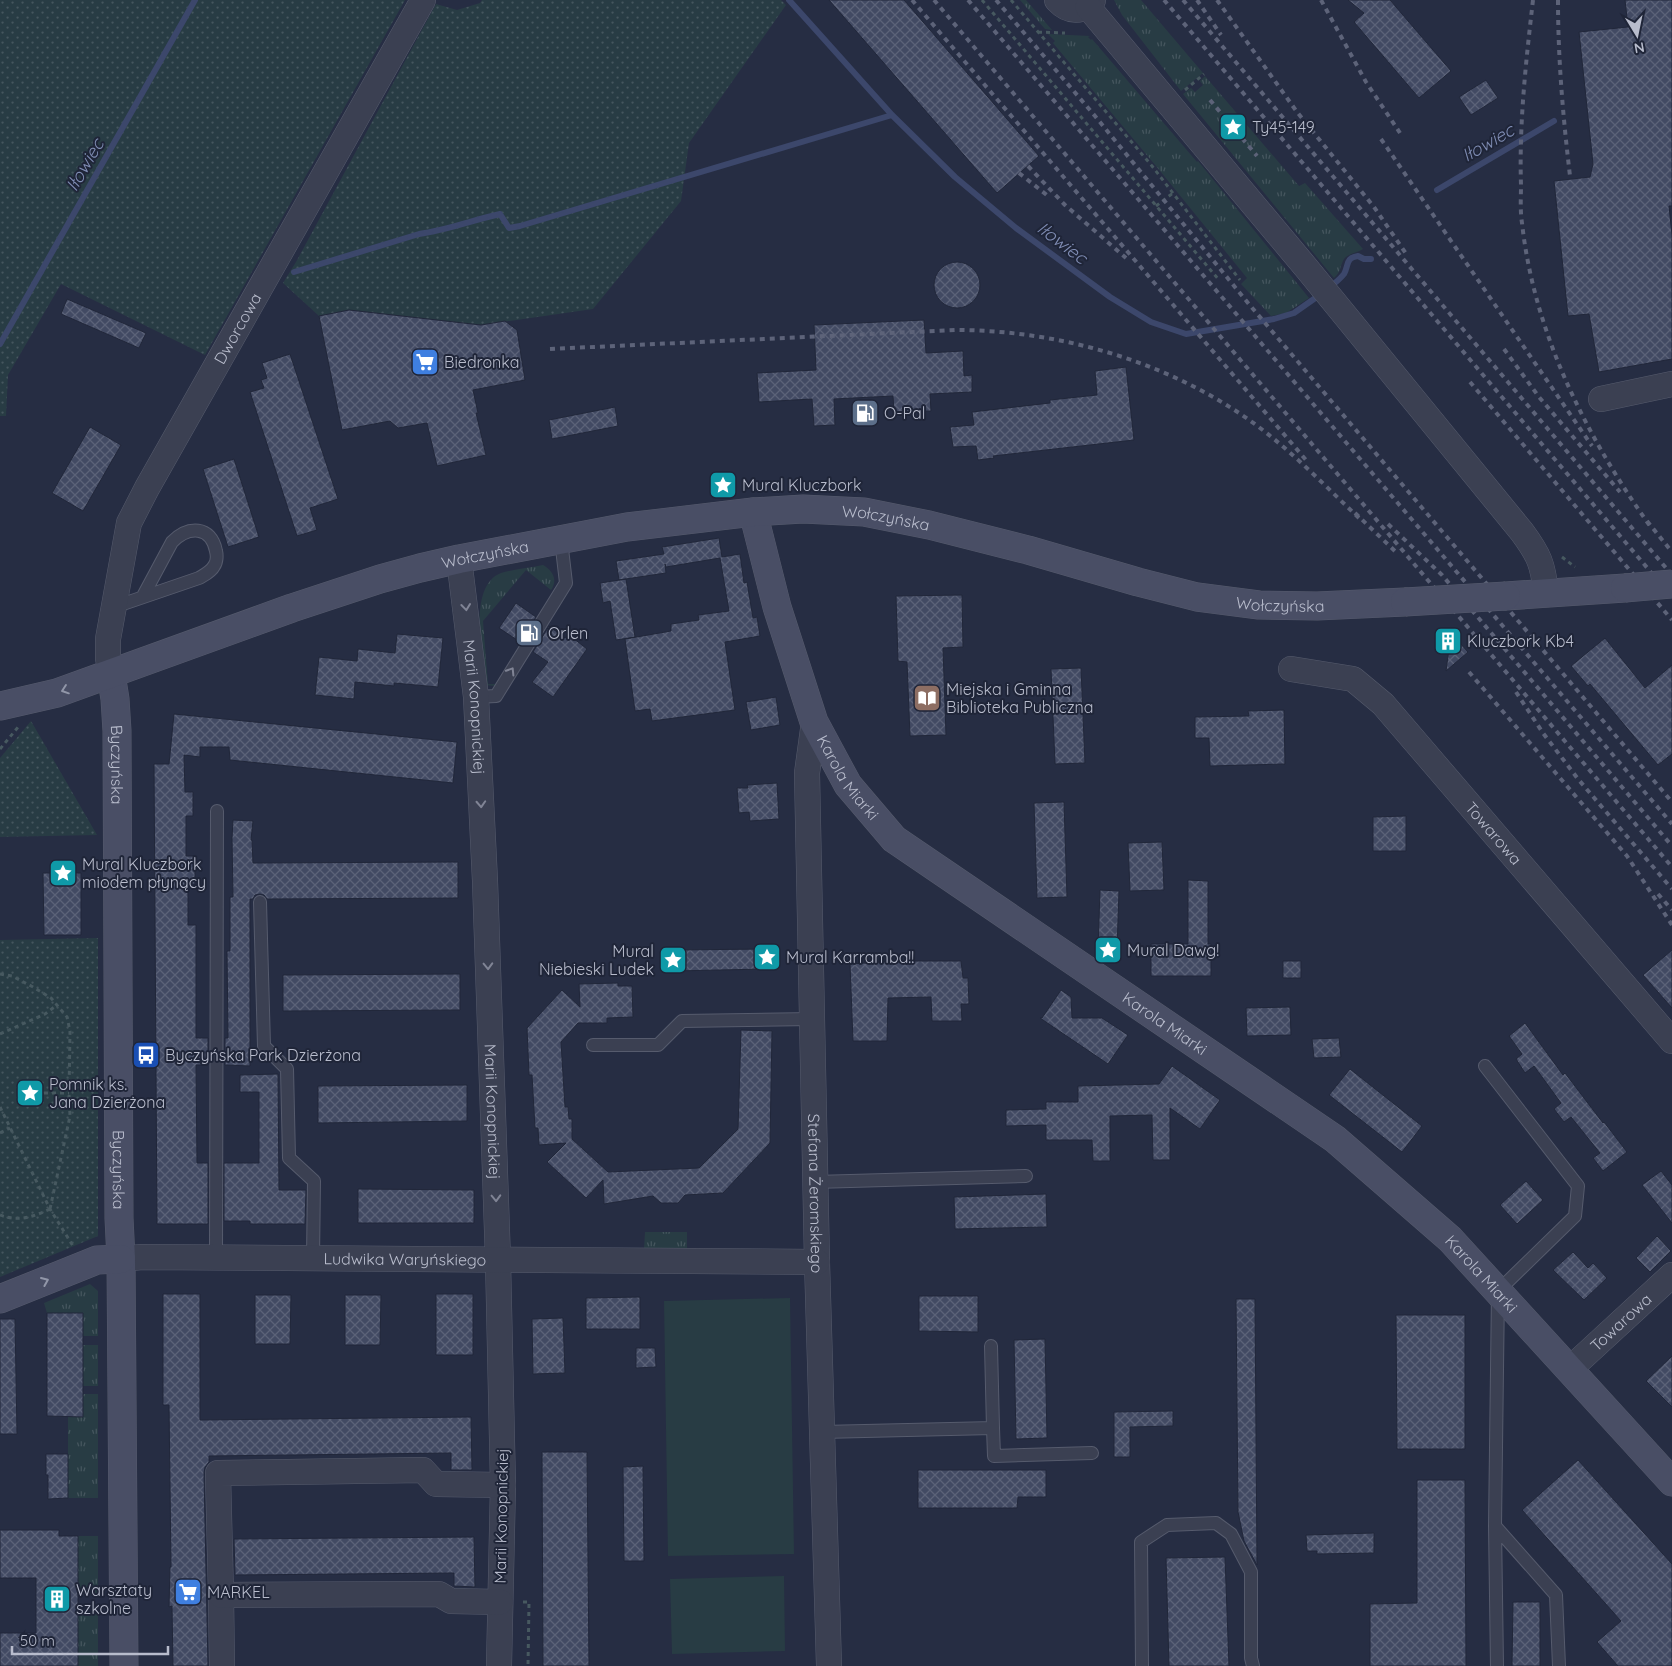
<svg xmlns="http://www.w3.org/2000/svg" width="1672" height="1666" viewBox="0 0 1672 1666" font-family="Quicksand,sans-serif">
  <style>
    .grass { fill: url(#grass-tufts) }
    .park { fill: url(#park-dots) }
    .pitch { fill: #283c44 }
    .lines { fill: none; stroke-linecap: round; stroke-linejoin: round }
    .stream { stroke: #3c476b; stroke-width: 6 }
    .building { fill: url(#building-cross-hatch); stroke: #21273a }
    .lane-casing { stroke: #565b6d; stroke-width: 14 }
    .street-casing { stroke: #565b6d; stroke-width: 26 }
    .secondary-casing { stroke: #565b6d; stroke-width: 29 }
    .path { stroke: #475960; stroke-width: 3; stroke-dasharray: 4 4; stroke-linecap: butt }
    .lane { stroke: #3b4052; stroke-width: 12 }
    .street { stroke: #3b4052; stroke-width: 25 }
    .secondary { stroke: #494e65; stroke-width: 28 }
    .rail { stroke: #5d6379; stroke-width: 4; stroke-dasharray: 5 5; stroke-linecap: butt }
    .secondary-bridge-casing { stroke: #565b6d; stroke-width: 29; stroke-linecap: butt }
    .secondary-bridge { stroke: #494e65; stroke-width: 28 }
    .oneway { stroke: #808495 }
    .oneway2 { stroke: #9196a8 }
    .labels { text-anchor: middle; stroke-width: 4; stroke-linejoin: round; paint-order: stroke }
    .poi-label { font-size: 16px; fill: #b8bccc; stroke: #1f2538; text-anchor: start }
    .street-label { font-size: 16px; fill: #b8bccc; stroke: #1f2538 }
    .water-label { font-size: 18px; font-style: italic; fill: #7f8cb3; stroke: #1f2538 }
  </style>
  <defs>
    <pattern id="grass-tufts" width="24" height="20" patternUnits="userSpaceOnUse" patternTransform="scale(1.25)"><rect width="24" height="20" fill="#283c44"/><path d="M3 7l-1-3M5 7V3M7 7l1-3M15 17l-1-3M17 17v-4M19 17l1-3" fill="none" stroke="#45565e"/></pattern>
    <pattern id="park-dots" width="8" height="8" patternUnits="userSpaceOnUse" patternTransform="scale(1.25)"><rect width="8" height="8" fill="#283c44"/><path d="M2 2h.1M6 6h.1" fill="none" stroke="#45565e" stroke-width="1.8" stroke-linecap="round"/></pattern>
    <pattern id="building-cross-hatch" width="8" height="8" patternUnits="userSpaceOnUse" patternTransform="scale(1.25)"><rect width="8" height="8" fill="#424a63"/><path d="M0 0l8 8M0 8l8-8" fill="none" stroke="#5b6278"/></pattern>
  </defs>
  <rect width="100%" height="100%" fill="#262d43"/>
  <path class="grass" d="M1020,0H1026L1052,30L1045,29Z
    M1114,0H1141L1203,73L1181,91L1122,15Z
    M1048,34L1090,36L1088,37L1091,40L1092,39L1197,162L1198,161L1309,298L1286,313L1271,316L1241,284L1247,278L1156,166L1053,43L1055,41Z
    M1205,76L1299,186L1305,183L1363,249C1357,253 1349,253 1344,259C1340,266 1341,272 1334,278L1183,94L1191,88L1195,92L1203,85L1200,81Z
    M543,565C553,571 558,580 551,590L526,570L483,621L488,684H496L495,686L485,685C483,657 467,586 501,573C514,569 529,568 543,565Z
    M645,1232H687V1249H644Z
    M90,1284L98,1291V1336H83L47,1313L44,1303Z
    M83,1345H98V1386H83Z
    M83,1394H98V1498H68V1417H83Z
    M78,1536H98V1594L78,1595Z
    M78,1614H98V1666H78Z"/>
  <path class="park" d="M0,0H405L205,355L61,284L8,375L6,416H0Z
    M482,0H781L786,5L689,143L681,201L593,309L481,325L349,310L319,316L283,283L296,262L436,4L457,10L480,3Z
    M31,721L97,835L0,837V758Z
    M98,938V1236L0,1277V940Z"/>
  <path class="pitch" d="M790,1298L794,1554L668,1556L664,1301Z
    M784,1576L785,1651L672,1654L670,1579Z"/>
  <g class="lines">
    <path class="stream" d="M789,0L892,115L955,177L1016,228L1110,297L1151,322L1186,334L1274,319L1294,313L1321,294
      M1437,190L1554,121
      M294,272L419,234C447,230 473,220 500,214L509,228L520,226L892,115
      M1328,288C1334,284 1340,279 1344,274C1349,265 1345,258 1358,256L1364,259H1371
      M0,344L195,0"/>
  </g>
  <path class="building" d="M829,0H904L1039,156L997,193Z
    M1348,0H1390L1451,71L1419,98L1354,22L1364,13Z
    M1625,0H1672V206H1669L1672,235V359L1599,372L1589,314L1568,316L1554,181L1590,177L1593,164L1579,32L1628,27Z
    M1486,80L1498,98L1471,115L1459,97Z
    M934 285a23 23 0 1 1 46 0a23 23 0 1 1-46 0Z
    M67,299L146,333L139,348L61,314Z
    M349,310L481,325L505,321L517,330L525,380L473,390L478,413H476L486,455L437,466L427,423L398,428L390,421L342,430L319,316Z
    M924,320L926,353L963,351L964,376L972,375V392L930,394L931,411L894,412L893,396L834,399L835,425L814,426L812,399L759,402L757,373L816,370L814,325Z
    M290,354L338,499L310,508L317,530L297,536L250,392L264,388L261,380L267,378L262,363Z
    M1126,367L1134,440L993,456L994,458L978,460L976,446L953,447L950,427L974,425L972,412L1050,403V400L1097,395L1095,371Z
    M615,407L618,426L552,439L549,420Z
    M90,427L121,445L83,511L52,493Z
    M234,459L259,537L228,547L203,469Z
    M719,538L722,557L740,554L744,583L747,582L753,618L757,617L760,636L725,642L735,710L652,721L650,709L635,711L625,639L671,631V624L699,620L698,615L729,611L720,558L666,567L665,564L666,573L619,580L616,561L664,554L662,547Z
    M626,579L635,637L616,640L610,601L603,603L600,583Z
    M962,595L963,647L943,648L946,735L910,736L907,662L898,661L896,596Z
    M516,603L536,617L520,642L499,628Z
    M549,626L565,638L568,634L587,649L553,697L532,682L548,662L533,652Z
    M1451,633L1468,652L1446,671Z
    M397,634L443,638L438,687L394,683V686L355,682L354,699L315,695L319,657L357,661L358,649L395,653Z
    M1605,638L1645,688L1672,665V754L1658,765L1590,684L1588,686L1571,666Z
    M1081,668L1085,763L1055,764L1051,669Z
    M776,697L780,725L751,730L746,702Z
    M1284,710L1285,764L1210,766L1209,738H1195V717L1249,716L1248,711Z
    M174,714L457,742L453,783L230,760L229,747H200V757L184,755L185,792H193V816H186V856H194L195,865V884H188V925H196V1038H208V1065H196L197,1163H208V1224H157L154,764H169Z
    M777,783L779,819L750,821L749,812L739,813L737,788H748L747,785Z
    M1064,802L1067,897L1037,898L1034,803Z
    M1406,816V851H1373V817Z
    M233,820L253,821L251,840H252L253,863L458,862V898L267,899L264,895L260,894L255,895L253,899H250V1066L225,1065V1038H228L227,951H230V897H233L232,838Z
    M1162,842L1164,890L1130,891L1128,843Z
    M43,873H81V935H44Z
    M1188,880L1208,881V944H1211V976H1151V944H1188Z
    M1100,890L1119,891L1117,950L1098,949Z
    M767,949V969L673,971V950Z
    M1672,950V1008L1643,975Z
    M897,961H961L963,978H968L969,1004H961L962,1021H932L931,997L888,998L887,1041H853L850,964Z
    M1283,961H1301V978H1283Z
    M460,974V1010L283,1011V975Z
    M618,983V986H632L633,1017L607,1018V1023H578L561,1042L565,1107H568L569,1119H572V1139L608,1172L699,1168L738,1129L741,1030L772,1031L770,1143L723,1193L685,1195L678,1203H661L653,1196L604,1204L603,1180L586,1198L547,1162L566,1143L539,1145L538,1128H535L532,1075H529L527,1028L562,990L580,1007L579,984Z
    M1061,990L1071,997L1072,1018H1102L1128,1035L1108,1064L1040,1018H1042Z
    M1290,1007L1291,1035L1247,1036L1246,1008Z
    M1525,1023L1563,1075L1565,1073L1603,1123L1604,1122L1627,1152L1603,1171L1593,1158L1600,1153L1571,1117L1564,1122L1554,1109L1561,1103L1534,1066L1525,1073L1516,1059L1522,1054L1509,1036Z
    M1339,1038L1341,1057L1314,1058L1312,1039Z
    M1172,1066L1220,1100L1200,1129L1170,1108V1160H1153L1152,1115L1110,1116V1161H1093L1092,1140H1046V1125L1006,1126V1110L1046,1109V1102H1078V1086L1159,1084Z
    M1350,1069L1422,1126L1402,1152L1329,1095Z
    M278,1074L279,1190H306L305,1224H250V1221H224V1163H259V1092H240V1075Z
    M467,1085V1121L318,1123V1086Z
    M1661,1171L1672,1185V1223L1642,1185Z
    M1526,1181L1543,1200L1517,1224L1500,1205Z
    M358,1189L474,1190V1223H358Z
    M1046,1194L1047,1227L955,1229L954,1197Z
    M1657,1236L1671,1251L1650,1272L1636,1258Z
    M1573,1252L1588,1268L1593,1263L1607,1278L1584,1300L1553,1270Z
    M163,1294H200V1420L471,1417L472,1470H451V1453L209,1456V1462L205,1467L204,1473L208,1666H173L172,1606L169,1607L170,1567H171L169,1405H163Z
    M436,1294H473V1355H436Z
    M255,1295H291L290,1344H255Z
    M345,1295H381L380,1345H345Z
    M919,1296H978V1332L919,1331Z
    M640,1297V1329H586V1298Z
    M1236,1299H1255L1257,1565L1244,1541L1238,1512Z
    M47,1313H83V1417L47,1416Z
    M1396,1315H1465V1449H1397Z
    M563,1318L565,1373L533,1374L532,1319Z
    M0,1319H15L17,1434H0Z
    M1045,1339L1047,1438L1016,1439L1014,1340Z
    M636,1348H655L656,1367L636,1368Z
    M1672,1356V1407L1646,1381Z
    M1173,1411V1426L1130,1427V1457H1114V1412Z
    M542,1452H587L589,1666H543Z
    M46,1454H68V1498L48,1499V1475H46Z
    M1578,1460L1672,1564V1666H1618L1597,1642L1621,1621L1522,1510Z
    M643,1466L644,1561H624L623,1467Z
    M918,1470H1046V1497H1018L1017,1508H918Z
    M1417,1480H1465L1466,1666H1370V1604L1417,1603Z
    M0,1530H59V1536H78V1666H0V1633H36V1578H0Z
    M1374,1533V1553L1317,1554V1551H1307L1306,1535Z
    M474,1537L475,1587L454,1586V1573L235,1575L234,1539Z
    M1225,1557L1229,1666H1169L1166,1558Z
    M1513,1602H1540V1666H1512Z"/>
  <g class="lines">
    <g class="lane-casing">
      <path id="lane" d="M113,603L123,604L199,578C204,575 211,572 214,566C217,562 217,555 216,551C211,525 188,526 172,542L143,596
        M476,697L496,696L566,583L561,540
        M260,902L264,1046L287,1069L289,1158L314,1181L313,1258
        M593,1045H658L682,1021L812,1019
        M1485,1066L1578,1186L1575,1216L1498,1291L1495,1526L1497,1666
        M815,1182L1026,1176
        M216,1258L217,811
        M991,1346L993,1428
        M822,1432L993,1428L994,1456L1092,1453
        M1495,1526L1556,1595L1559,1666
        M1142,1666L1141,1542L1167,1525L1216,1523L1231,1534L1251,1572V1658L1253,1666"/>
    </g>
    <g class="street-casing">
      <g id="street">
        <path d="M1057,0C1067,11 1076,12 1088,7L1093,0"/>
        <path d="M1088,7L1308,270L1522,532C1539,555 1543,564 1546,593"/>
        <path d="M1601,399L1672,384"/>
        <path id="s1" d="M459,559L476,697L485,881L498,1260L503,1485L499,1666"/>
        <path id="s2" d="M1291,669L1353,679L1383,704L1672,1041"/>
        <path id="s3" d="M111,674L108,658V639L129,523L147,488L423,0"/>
        <path id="s4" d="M814,722L807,773L817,1262L829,1666"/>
        <path id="s5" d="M121,1259L142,1257L817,1262"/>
        <path id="s6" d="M1570,1369L1672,1275"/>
        <path d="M221,1595L222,1666"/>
        <path d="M500,1602L451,1601L439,1594L221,1595L218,1473L423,1470L436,1484L503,1485"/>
      </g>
    </g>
    <g class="secondary-casing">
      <g id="secondary">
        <path id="s7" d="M753,512L777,607L814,722L848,785L894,839L1335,1139L1450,1239L1672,1482"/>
        <path d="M1506,596L1625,588"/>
        <path id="s8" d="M111,674L115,699L117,731L119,1218L121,1259L124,1666"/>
        <path id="s9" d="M0,706L57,693L292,608L380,579L420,568L459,559L627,527L753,512L803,509L864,512L929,525L1028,550L1138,582L1197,597L1259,605L1317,606L1405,602"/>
        <path d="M0,1299L97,1260L121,1259"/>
      </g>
    </g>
    <path class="path" d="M982,0L1219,280
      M1011,0L1152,166L1240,280
      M1038,32L1065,33
      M1185,90L1204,74
      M1156,206L1173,193
      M1562,557L1575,567
      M0,749L19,726
      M0,974L12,976L33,987L51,998L67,1017L70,1031L69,1093L70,1116L50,1209
      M0,1034L45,1014L57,1005
      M36,1093H69
      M0,1107L50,1209L73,1246
      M0,1133L10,1128
      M0,1215C18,1222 33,1217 50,1209
      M523,1602H529L528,1666"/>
    <use href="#lane" class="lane"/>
    <use href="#street" class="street"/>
    <use href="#secondary" class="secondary"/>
    <path class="rail" d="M912,0L1306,460
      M934,0L1672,867
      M968,0L1672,824
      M996,0L1095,116L1248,303L1672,802
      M1164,0L1672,597
      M1183,0L1672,575
      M1197,0L1221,35
      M1217,0L1297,112L1374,207L1407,255
      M1321,0L1366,82L1400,133
      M1533,0C1526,61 1519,123 1521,185C1521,197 1520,210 1522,223C1534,333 1586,436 1650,526
      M1558,0C1558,59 1563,117 1570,176
      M1210,100L1257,156
      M1381,139L1592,446
      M1028,166L1065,205L1126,258
      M1019,173L1048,196
      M550,349L955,330C1055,330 1159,359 1242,415C1285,444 1322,483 1359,518
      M1504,349L1539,397L1620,492
      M1470,382L1672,620
      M1355,513L1397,553
      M1647,521L1672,552
      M1388,524L1442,575L1672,846
      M1469,672L1627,856L1672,925
      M1516,692L1543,733L1578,779L1672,889
      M1658,894L1672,910"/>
    <g class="secondary-bridge-casing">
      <path id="secondary-bridge" d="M1625,588L1672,584
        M1405,602L1506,596"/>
    </g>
    <use href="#secondary-bridge" class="secondary-bridge"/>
  </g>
  <defs><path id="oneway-chevron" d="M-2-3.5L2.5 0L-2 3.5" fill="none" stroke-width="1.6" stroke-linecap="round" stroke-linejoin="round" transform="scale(1.25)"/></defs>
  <g class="oneway">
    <use href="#oneway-chevron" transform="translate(466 607) rotate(83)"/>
    <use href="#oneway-chevron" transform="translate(511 671) rotate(-58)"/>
    <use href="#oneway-chevron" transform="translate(481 804) rotate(87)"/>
    <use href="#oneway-chevron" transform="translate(488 966) rotate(88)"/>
    <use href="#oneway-chevron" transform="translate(496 1198) rotate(88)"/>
  </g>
  <g class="oneway2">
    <use href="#oneway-chevron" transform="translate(65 690) rotate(161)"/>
    <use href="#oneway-chevron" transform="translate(45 1281) rotate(-23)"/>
  </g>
  <defs>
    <g id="sight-square" transform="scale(1.4375)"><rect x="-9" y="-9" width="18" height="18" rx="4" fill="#0f9aa8" stroke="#1f2538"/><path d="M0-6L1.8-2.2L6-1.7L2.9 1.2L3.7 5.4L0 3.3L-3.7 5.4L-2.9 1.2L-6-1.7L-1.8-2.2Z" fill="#fff"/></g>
    <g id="supermarket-square" transform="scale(1.4375)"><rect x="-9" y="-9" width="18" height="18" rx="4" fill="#3f7fe0" stroke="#1f2538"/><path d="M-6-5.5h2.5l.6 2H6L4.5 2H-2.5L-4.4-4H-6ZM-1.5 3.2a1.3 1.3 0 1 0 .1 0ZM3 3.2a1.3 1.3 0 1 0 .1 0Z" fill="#fff"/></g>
    <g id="fuel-square" transform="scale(1.4375)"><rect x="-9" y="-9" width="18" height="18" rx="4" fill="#5c6f8a" stroke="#1f2538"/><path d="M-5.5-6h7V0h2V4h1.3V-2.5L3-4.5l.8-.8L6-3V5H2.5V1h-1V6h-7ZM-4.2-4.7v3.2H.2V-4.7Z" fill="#fff"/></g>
    <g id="building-square" transform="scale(1.4375)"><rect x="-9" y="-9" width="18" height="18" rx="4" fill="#0f9aa8" stroke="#1f2538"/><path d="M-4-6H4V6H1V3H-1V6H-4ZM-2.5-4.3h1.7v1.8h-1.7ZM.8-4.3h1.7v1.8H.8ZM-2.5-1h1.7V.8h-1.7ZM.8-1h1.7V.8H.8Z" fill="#fff"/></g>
    <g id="library-square" transform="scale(1.4375)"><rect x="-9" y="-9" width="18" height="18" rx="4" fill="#8d6e63" stroke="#1f2538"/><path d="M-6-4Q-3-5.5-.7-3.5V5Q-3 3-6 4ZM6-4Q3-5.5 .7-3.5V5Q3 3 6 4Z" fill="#fff"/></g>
    <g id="bus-square" transform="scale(1.4375)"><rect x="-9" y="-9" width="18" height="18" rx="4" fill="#1a4fb4" stroke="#1f2538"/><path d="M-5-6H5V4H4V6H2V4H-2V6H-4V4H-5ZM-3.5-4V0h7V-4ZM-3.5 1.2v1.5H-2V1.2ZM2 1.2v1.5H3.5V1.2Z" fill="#fff"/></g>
  </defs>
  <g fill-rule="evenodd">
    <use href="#sight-square" x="1233" y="127"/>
    <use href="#supermarket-square" x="425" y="362"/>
    <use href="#fuel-square" x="865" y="413"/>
    <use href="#sight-square" x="723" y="485"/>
    <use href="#fuel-square" x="529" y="633"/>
    <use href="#building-square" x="1448" y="641"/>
    <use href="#library-square" x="927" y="698"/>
    <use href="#sight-square" x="63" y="873"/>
    <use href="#sight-square" x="1108" y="950"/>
    <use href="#sight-square" x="767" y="957"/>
    <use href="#sight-square" x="673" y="960"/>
    <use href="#bus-square" x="146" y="1055"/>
    <use href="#sight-square" x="30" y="1093"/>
    <use href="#supermarket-square" x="188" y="1592"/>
    <use href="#building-square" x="57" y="1599"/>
  </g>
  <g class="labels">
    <g class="poi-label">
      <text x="1252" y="133">Ty45-149</text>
      <text x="444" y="368">Biedronka</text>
      <text x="884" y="419">O-Pal</text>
      <text x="742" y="491">Mural Kluczbork</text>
      <text x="548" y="639">Orlen</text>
      <text x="1467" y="647">Kluczbork Kb4</text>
      <text x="946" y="695">Miejska i Gminna<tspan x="946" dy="18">Biblioteka Publiczna</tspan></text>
      <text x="82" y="870">Mural Kluczbork<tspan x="82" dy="18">miodem płynący</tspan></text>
      <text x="1127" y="956">Mural Dawg!</text>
      <text x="654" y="957" text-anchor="end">Mural<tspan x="654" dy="18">Niebieski Ludek</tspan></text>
      <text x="786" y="963">Mural Karramba!!</text>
      <text x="165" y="1061">Byczyńska Park Dzierżona</text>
      <text x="49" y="1090">Pomnik ks.<tspan x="49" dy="18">Jana Dzierżona</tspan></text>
      <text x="76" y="1596">Warsztaty<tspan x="76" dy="18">szkolne</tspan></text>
      <text x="207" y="1598">MARKEL</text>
    </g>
    <g class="street-label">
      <text dy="6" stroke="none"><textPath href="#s3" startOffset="376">Dworcowa</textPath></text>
      <text dy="6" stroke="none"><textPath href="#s9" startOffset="914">Wołczyńska</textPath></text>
      <text dy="6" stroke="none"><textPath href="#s9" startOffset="509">Wołczyńska</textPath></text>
      <text dy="6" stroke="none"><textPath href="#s9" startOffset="1319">Wołczyńska</textPath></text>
      <text dy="6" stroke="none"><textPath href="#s1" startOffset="149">Marii Konopnickiej</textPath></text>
      <text dy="6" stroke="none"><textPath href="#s8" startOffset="91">Byczyńska</textPath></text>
      <text dy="6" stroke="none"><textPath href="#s7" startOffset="284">Karola Miarki</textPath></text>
      <text dy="6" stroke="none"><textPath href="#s2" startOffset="272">Towarowa</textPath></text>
      <text dy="6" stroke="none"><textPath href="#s7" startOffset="689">Karola Miarki</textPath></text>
      <text dy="6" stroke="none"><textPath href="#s1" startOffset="554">Marii Konopnickiej</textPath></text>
      <text dy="6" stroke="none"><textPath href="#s8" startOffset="496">Byczyńska</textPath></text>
      <text dy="6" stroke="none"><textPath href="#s4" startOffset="472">Stefana Żeromskiego</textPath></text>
      <text dy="6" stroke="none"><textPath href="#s5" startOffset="284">Ludwika Waryńskiego</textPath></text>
      <text dy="6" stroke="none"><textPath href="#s7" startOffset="1094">Karola Miarki</textPath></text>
      <text dy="6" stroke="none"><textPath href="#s6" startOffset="69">Towarowa</textPath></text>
      <text transform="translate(501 1516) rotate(-89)" y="6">Marii Konopnickiej</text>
    </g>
    <g class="water-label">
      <text transform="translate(1488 143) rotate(-30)" y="6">Iłowiec</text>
      <text transform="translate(85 165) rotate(-60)" y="6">Iłowiec</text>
      <text transform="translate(1062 243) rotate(37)" y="6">Iłowiec</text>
    </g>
  </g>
  <g transform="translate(1637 35) rotate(170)" stroke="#1f2538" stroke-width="4" paint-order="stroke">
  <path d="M0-4L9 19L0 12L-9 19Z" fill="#b8bccc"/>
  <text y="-8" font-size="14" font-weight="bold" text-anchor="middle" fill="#b8bccc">N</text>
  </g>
  <path d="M12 1646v8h156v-8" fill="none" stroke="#b8bccc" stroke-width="2.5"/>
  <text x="20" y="1646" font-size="15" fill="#b8bccc" stroke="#1f2538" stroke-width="4" paint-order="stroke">50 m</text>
</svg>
